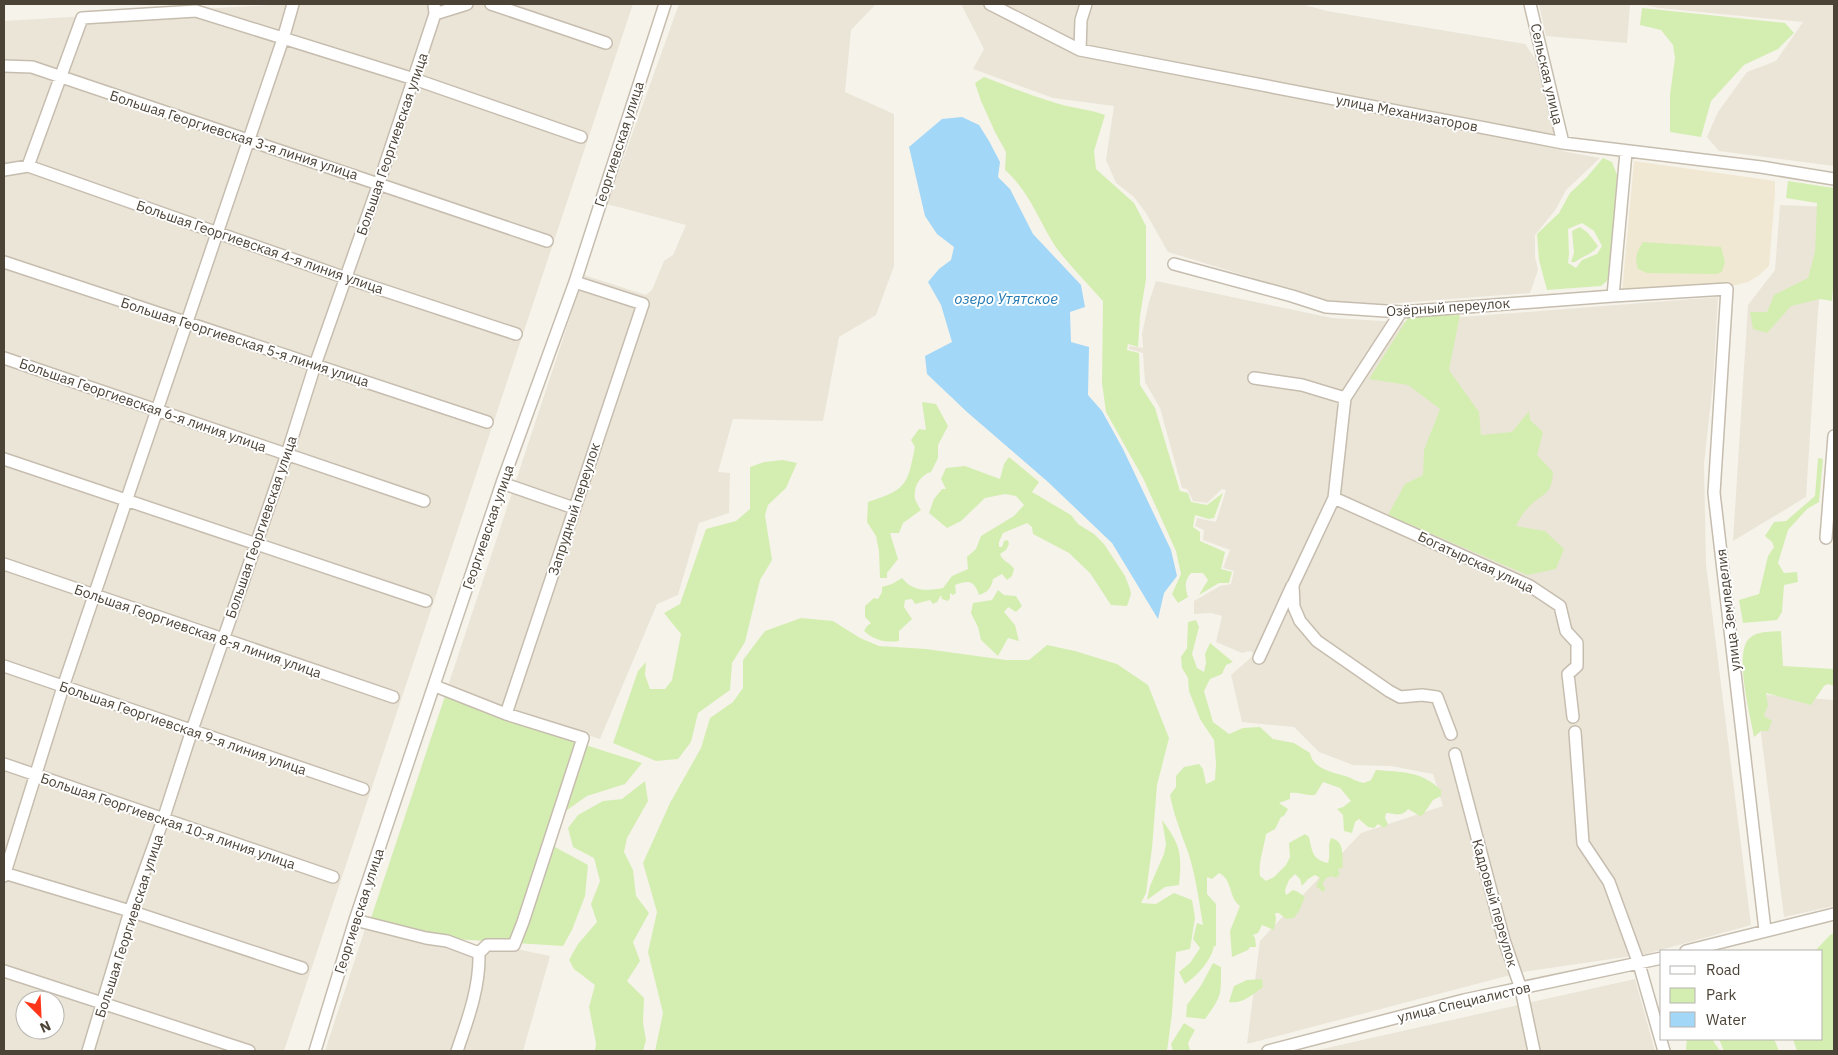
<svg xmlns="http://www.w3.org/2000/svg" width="1838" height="1055" viewBox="0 0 1838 1055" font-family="'IBM Plex Sans',sans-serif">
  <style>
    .residential { fill: #ebe5d8; fill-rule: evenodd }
    .education { fill: #f1e8d4 }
    .green { fill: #d4eeb1; fill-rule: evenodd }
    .water { fill: #a3d7f7 }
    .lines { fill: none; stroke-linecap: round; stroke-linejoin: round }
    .minor-casing { stroke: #c6bdaf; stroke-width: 14 }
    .minor { stroke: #fff; stroke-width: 11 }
    .labels { text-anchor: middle; stroke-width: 4; stroke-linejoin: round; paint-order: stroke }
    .street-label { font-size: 14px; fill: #4c4337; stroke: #fff }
    .water-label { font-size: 15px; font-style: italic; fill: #2379b1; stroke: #fff }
  </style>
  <rect width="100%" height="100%" fill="#f6f3eb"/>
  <path class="residential" d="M285,4H633L284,1051H4V21ZM25,1000H55V1030H25Z
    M679,4H876L851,30L845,92L894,114V266L876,315L839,337L823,421L733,419L718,472L730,473L729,513L699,523L678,595L657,604L600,739L526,716L448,686L584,275L646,295L652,290L664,261L673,255L686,225L607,204Z
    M961,4H1301L1327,11L1525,44L1539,64L1562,151L1600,158L1566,190L1556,209L1535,235V257L1538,270L1530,293L1373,305L1338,304L1168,252L1146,213L1134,197L1116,183L1106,160L1114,106L1053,98L973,69L984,49Z
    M1539,4H1630L1627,43L1546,36Z
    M1641,4H1834V166L1719,151L1707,137L1718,112L1747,72L1776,61L1803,22L1659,8Z
    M1780,205L1831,207L1818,310L1806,497L1733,541L1748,305L1775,270Z
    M1156,281L1332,318L1400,322L1718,297L1713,383L1704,464L1706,564L1751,925L1646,954L1522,972L1247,1044L1260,941L1361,833L1443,806L1433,774L1391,766L1353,765L1319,752L1294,727L1242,722L1231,675L1255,654L1250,651L1242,653L1216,642L1222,616L1211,613L1194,614V601L1220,586L1231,584L1234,571L1223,568L1230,550L1203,540L1204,530L1195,526L1197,518L1216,522L1226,490L1222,489L1207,503L1193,501L1187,489L1182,488L1160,408L1145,382L1143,353L1129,349V346L1143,348L1142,334L1149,302Z
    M1756,694L1834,700V906L1784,917Z
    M367,923L465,946L507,947L550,956L523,1051H325Z
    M1635,979L1655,1051H1313Z"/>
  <path class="education" d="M1634,161L1775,181V194L1769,266L1758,276L1748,282L1732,286L1622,292Z"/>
  <path class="green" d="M1642,8L1785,23L1794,33L1778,49L1744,65L1711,101L1701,137L1670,132V95L1675,58L1673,45L1661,30L1640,25Z
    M984,77C1008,86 1031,96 1056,103C1072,108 1089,109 1105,115L1094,151L1096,169L1134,203L1146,226V279L1140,316L1138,347L1128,344L1127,350L1139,353L1140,385L1155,408L1180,491L1188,493L1191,502L1207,505L1223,493L1214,518L1209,519L1195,515L1193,527L1200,532V541L1225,552L1221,569L1232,572L1229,583H1219L1199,595L1208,580L1203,573H1191C1184,582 1185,587 1188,597L1178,603L1172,594L1181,574L1176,551L1143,478L1106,412L1102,383L1103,301C1087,283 1069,265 1055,246C1038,219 1029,191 1005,170L1006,152L995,132L981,101L975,83Z
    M1603,158L1612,162L1617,175L1610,270L1607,281L1601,286L1547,290L1539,260L1537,234L1559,213L1570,193L1587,177ZM1582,223L1594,231L1602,246L1597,254L1582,260L1576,268L1568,263L1569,254L1568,229Z
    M1788,181L1834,188V275L1832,301L1820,299L1791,306L1767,333L1753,329L1750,312H1767L1774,295L1808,278L1815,252L1817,203L1786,198Z
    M1580,227L1588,233L1598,246C1593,254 1583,256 1575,262H1571L1574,253L1572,231Z
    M1643,242L1721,247L1725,262L1722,272L1716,274L1647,273L1638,269C1634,258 1637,251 1643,242Z
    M1460,315L1449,370L1479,412L1481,435L1512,432L1529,411L1530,420L1543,432L1537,455L1553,472C1552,498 1540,493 1527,509C1522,514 1519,520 1516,526L1545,531L1564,549L1556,569L1527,575L1388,515L1405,484L1423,475L1424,450L1440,409L1408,385L1369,379L1409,316Z
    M922,402L936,404L948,426L938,445V458L931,472C920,475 913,487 915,499C916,502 919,507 921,510L903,523L899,533H890L898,559L887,573V578H880L879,551L876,536L867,522L868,502C907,489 907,486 915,447L911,440L919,429L926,430Z
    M1009,457L1039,482L1032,492L1071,515L1078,524L1094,534L1104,544L1125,576L1130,589L1131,594L1127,606L1111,605L1090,573L1069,553L1033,534L1032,527L1027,523L1003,533L999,542V547H1002L1004,541L1008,540L1009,544L1006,550L1000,554C1003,562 1010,562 1014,569L1012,576L1007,580L1002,574L993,579C991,588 988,592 979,595C974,580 969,580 955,585L956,593L953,595L950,593V598L948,601L942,599L941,595L937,602L933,604L930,600L915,604L912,599L905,600L904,607L912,619L899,631V641C885,643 874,640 864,631L867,626L871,623L865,617V606L874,598L878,599L882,592V587L892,584L902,578C913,592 927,591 943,588L952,576L968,569L967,557L976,549L981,536L1014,516L1024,505L1016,496L1005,494L985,498L961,521L947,528L929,513L934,499L942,489H946L941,479L946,468L965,466L1000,479L1004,464Z
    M1818,458L1823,459L1819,502L1807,509L1788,530L1778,563L1784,573L1797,572L1798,582L1784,585L1782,612L1777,620L1743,623L1739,600L1759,594L1768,556L1774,547L1772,542L1765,536L1774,522L1786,521L1815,496Z
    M783,460L797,463L786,488L768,505L765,515L772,560L760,580L745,642L732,663L730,690L698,713L691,742L678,759L656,761L613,743L638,671L646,662L645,675L650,689H665L672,680L681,634L664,613L680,604L706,529L736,521L750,509V467L764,462Z
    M998,590L1004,595L1016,596L1022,606L1016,612L1008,607L1004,612L1015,625L1019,641L1008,638L998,656L981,640L978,627L971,613L973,603L992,600Z
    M801,618L833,621L860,638L879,646L926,649L1006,660H1029L1047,645L1075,651L1117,664L1148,685L1169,738L1157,785L1152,848L1146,893L1141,903L1156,904L1174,893L1192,900L1195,918L1190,949L1176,952L1172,1014L1167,1051H655L663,1013L648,952L657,912L643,863L670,803L701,748L710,718L733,702L743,688V660L765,631Z
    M1196,620L1199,627L1192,654L1197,668L1204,672L1206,663L1205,654L1210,643L1233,662L1226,665L1222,674L1210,679L1204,691L1213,722L1229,734L1243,728L1260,727L1273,739L1294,743L1310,753C1313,769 1332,772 1345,776C1352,778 1357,782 1364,783L1371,780L1376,770C1402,772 1421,771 1441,790V796L1433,800L1423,815L1420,816L1408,809C1401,818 1395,813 1386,813L1385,818L1388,824L1384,828L1378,824L1374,828L1368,827L1359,819L1355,822L1352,833L1344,831L1343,815L1337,809L1343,807L1351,801L1340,788L1323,782L1315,795C1306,796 1300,792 1290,793V799L1279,803L1288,809L1284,816L1281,817L1275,829L1266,834C1264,848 1258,863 1260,876L1266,881L1274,877L1286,865L1290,857L1289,843L1305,834L1309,837C1312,850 1312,860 1328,863C1331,854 1327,846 1331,838C1345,841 1342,856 1343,867L1338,870L1340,874L1336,878L1331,876L1325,879L1322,885L1326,888L1323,892L1316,886L1320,878L1315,875L1308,879L1302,886L1300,879L1295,874L1289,880L1285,890L1286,895L1293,890L1298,892L1305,897L1299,911L1294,918L1286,919L1279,913H1275L1276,919L1274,930L1262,925L1258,933L1253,935L1255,938L1256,947H1250L1248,950L1232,957L1230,931L1240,906C1228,897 1233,880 1219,873L1212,879L1207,877V894L1216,904V946H1214C1211,961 1197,976 1185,984L1179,972L1190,963L1200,948L1193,939L1197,923L1203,925C1199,901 1196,878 1189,855C1182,835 1174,816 1170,795L1176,787V776L1184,767L1199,764L1203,769L1206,784L1215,780L1216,763L1214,740L1200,719L1189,691L1188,678L1182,668L1181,657L1187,648L1188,622Z
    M1781,631L1783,666L1834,669V686L1828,684L1824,686L1811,705L1766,693L1768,706L1765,712L1764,716L1772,721L1768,731H1761L1754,737C1751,717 1732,649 1751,637C1758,631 1772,632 1781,631Z
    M445,696L507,720L642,763L625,784L587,796L560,815L555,847L588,865L585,896L572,930L563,946L454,939L371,918Z
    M645,781L648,801L627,838L624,852L633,870L636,896L649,913L633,942L640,961L627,981L644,998L643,1023L646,1040L643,1051H595L596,1043L589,1007L595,985L574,969L569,960L578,944L597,922L591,904L600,881L594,858L573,847L568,828L578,815L603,801L622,799Z
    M1162,820C1181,846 1182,853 1179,885L1165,887L1147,900L1150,886L1164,854L1166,844Z
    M1834,933V1051H1797L1793,1039H1822V951H1815L1830,935Z
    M1213,963L1221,967C1221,995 1222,996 1205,1019L1186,1017L1187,1005L1202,984Z
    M1262,979L1263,987C1252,995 1243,1004 1229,1002L1234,986L1247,980Z
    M1184,1023L1195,1030L1188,1043L1190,1051H1173L1171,1044Z
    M1687,1039H1712L1720,1051H1688L1686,1049Z
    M1719,1039H1774L1779,1051H1724Z"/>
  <path class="water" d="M962,117L979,125L989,141L1000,162L998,177L1010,189L1033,234L1081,285L1085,307L1070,312L1071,342L1089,347L1088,395L1102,411L1123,449L1171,550L1177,576L1164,593L1158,619L1112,543L1048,482L967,412L927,374L925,356L952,342L941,305L928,282L939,269L951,260L954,247L937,234L925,216L909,147L942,119Z"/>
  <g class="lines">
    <g class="minor-casing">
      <path id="minor" d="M491,4L606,43
        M990,4L1080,50L1563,143L1761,167L1834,179
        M1530,4L1563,143
        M435,14L467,4
        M1080,50L1081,20L1086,4
        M4,66L32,67L547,241
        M28,166L82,18L196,11L414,79L581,137
        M4,170L28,166L346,278L516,334
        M4,262L487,422
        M1174,264L1292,296L1326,307L1401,312L1613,296L1727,289L1714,493L1765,930
        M1613,296L1626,152
        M1401,312L1345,398L1334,498L1293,585L1294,607L1300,621L1317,641L1389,691L1400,697L1422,695L1437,697L1451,734
        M4,358L424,501
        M1254,378L1302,385L1345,398
        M4,459L426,601
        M502,483L574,508
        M1334,498L1530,586L1560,606L1566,631L1577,643V666L1568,674L1573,717
        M1826,538L1834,436
        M4,564L393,697
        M1259,658L1292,586
        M4,666L363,789
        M435,686L506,714L583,738L523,922L514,945H487L479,953
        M506,714L643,304L575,282
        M1575,732L1583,843L1609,882L1639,964L1664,1051
        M1455,754L1504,940L1521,989L1534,1051
        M4,764L333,877
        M4,873L130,911L302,968
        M4,876L63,687L283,39L293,4
        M355,920L426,938L447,941L479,953C480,987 468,1019 457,1051
        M1686,951L1834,914
        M4,971L249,1051
        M88,1051L130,911L163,820L192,730L287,454L315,365L379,183L435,14L434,4
        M315,1051L355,920L502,483L575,282L665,4
        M1268,1051L1464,1000L1662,958"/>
    </g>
    <use href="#minor" class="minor"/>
  </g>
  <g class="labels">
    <g class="street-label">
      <text transform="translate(1547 74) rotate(77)" y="5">Сельская улица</text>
      <text transform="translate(1407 113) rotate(11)" y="5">улица Механизаторов</text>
      <text transform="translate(234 135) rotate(18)" y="5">Большая Георгиевская 3-я линия улица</text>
      <text transform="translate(392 144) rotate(-71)" y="5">Большая Георгиевская улица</text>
      <text transform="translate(619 144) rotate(-72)" y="5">Георгиевская улица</text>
      <text transform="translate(260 247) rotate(19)" y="5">Большая Георгиевская 4-я линия улица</text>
      <text transform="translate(1448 307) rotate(-4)" y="5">Озёрный переулок</text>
      <text transform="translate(245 342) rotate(18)" y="5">Большая Георгиевская 5-я линия улица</text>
      <text transform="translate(143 405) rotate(19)" y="5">Большая Георгиевская 6-я линия улица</text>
      <text transform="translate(574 509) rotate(-72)" y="5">Запрудный переулок</text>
      <text transform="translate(261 527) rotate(-71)" y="5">Большая Георгиевская улица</text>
      <text transform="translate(488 527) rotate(-71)" y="5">Георгиевская улица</text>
      <text transform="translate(1476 562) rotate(25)" y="5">Богатырская улица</text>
      <text transform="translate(1728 610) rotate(-97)" y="5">улица Земледелия</text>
      <text transform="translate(198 631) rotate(19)" y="5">Большая Георгиевская 8-я линия улица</text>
      <text transform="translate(183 728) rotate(19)" y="5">Большая Георгиевская 9-я линия улица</text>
      <text transform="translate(168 821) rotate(19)" y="5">Большая Георгиевская 10-я линия улица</text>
      <text transform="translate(1495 903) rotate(74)" y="5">Кадровый переулок</text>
      <text transform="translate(359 911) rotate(-72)" y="5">Георгиевская улица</text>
      <text transform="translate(129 926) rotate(-72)" y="5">Большая Георгиевская улица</text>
      <text transform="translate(1464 1002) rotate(-13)" y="5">улица Специалистов</text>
    </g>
    <g class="water-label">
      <text x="1006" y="304">озеро Утятское</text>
    </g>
  </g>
  <rect width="1838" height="1055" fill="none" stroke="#4c4337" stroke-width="10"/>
  <rect x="1660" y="950" width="162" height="90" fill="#ffffff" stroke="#b7b4af"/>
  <rect x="1670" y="966" width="25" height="8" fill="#ffffff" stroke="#b7b4af"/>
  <text x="1706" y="975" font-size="15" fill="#4c4337">Road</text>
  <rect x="1670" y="988" width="25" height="15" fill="#d4eeb1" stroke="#b7b4af"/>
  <text x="1706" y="1000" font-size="15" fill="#4c4337">Park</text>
  <rect x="1670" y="1012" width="25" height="15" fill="#a3d7f7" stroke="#b7b4af"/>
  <text x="1706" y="1025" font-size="15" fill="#4c4337">Water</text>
  <g transform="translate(40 1015) rotate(156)"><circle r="24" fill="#ffffff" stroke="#b7b4af"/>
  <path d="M0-4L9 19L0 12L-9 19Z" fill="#ff3519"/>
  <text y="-8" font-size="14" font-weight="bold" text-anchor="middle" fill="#4c4337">N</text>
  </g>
</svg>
